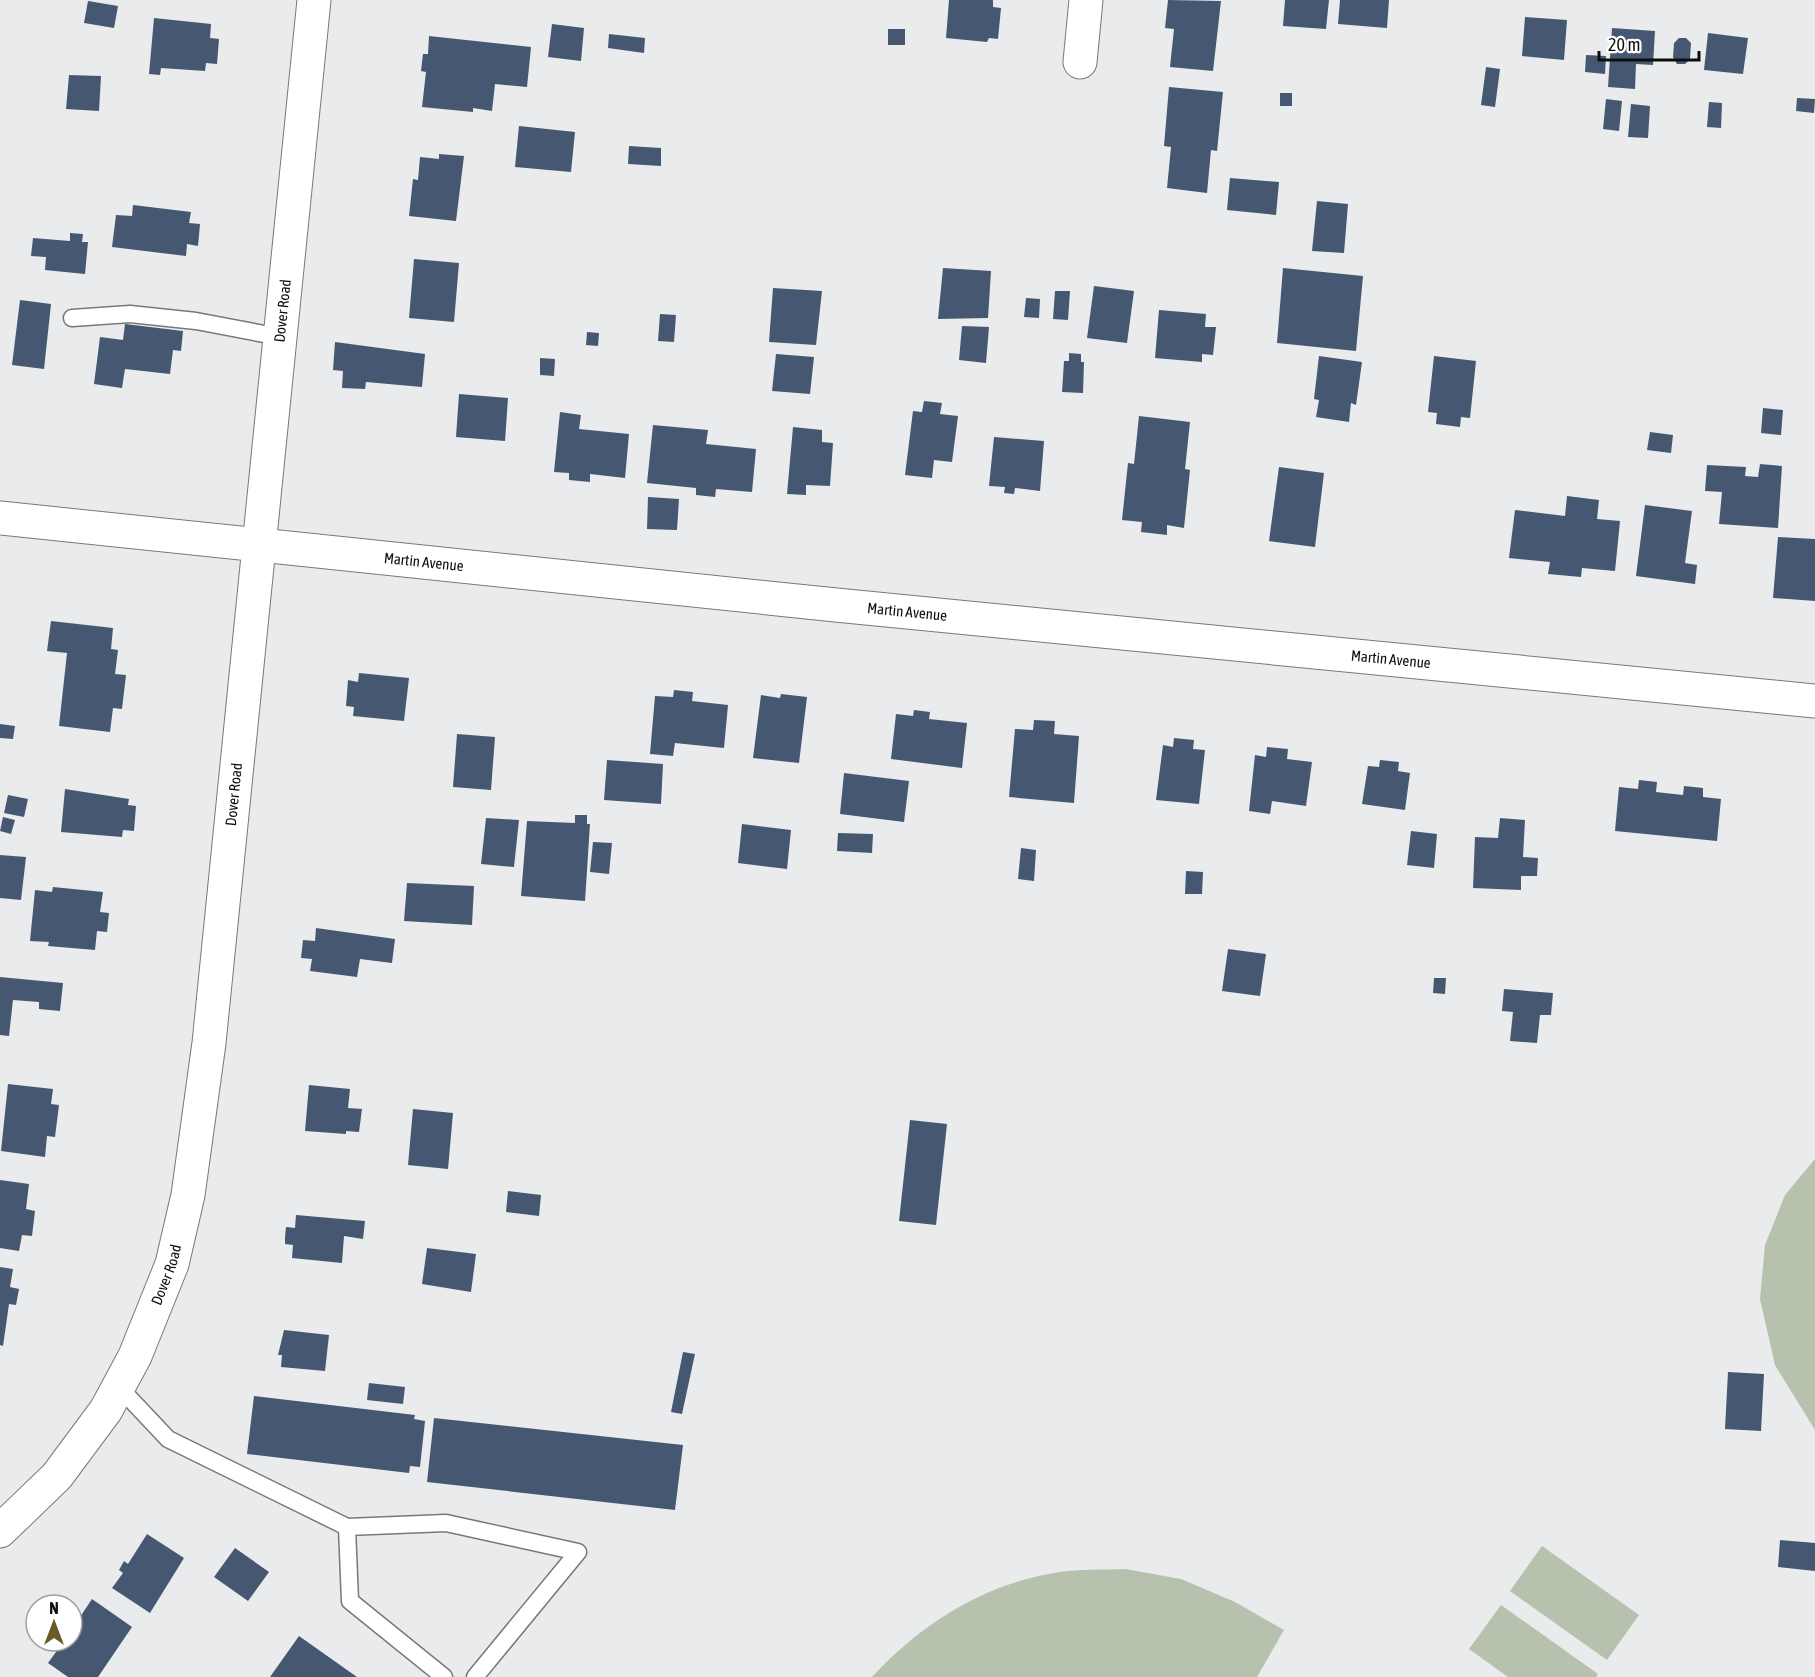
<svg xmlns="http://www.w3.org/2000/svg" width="1815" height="1677" viewBox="0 0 1815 1677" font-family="'Asap Condensed',sans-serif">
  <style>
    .green { fill: #b6c1ae }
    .building { fill: #465871 }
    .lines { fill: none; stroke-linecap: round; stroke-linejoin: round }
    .lane-casing { stroke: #77787a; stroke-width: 19 }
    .street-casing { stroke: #77787a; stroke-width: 35 }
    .lane { stroke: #fff; stroke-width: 16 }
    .street { stroke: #fff; stroke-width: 33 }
    .labels { text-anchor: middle; stroke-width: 6; stroke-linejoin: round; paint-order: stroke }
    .street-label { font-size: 15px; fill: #0c0d0d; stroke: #fff }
  </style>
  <rect width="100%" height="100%" fill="#e9ebed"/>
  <path class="green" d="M1815,1159V1430L1775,1365L1760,1299L1765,1245L1785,1195Z
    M1542,1546L1639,1615L1607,1660L1510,1591Z
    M1125,1569L1181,1579L1235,1602L1284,1630L1257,1677H872C922,1623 985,1583 1060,1572C1081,1569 1103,1570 1125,1569Z
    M1501,1605L1598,1674L1596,1677H1508L1469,1649Z"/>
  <path class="building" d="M949,0H993V7L1001,8L998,39L989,38L987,42L946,38Z
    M1168,0L1221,1L1213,71L1170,67L1174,29L1165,28Z
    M1285,0H1329L1326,29L1283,26Z
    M1340,0H1389L1387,28L1338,24Z
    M88,1L118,6L114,28L84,23Z
    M1525,17L1567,20L1564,60L1522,56Z
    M154,18L211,24L210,38L219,39L217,64L206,63L205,71L161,68L160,75L149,74Z
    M552,24L584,28L581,61L548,57Z
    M1612,28L1655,31L1653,65L1636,64L1635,89L1608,87Z
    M888,29H905V45H888Z
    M1708,33L1748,38L1743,74L1704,70Z
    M609,34L645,38L644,53L608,48Z
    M429,36L531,47L527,87L495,84L492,111L473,108V112L422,107L426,72L421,71L423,54H428Z
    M1679,38H1686L1691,43L1690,59L1685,64H1677L1673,57L1674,43Z
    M1586,55L1606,56L1605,74L1585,72Z
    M1486,67L1500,69L1495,107L1481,105Z
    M69,75L101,76L99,111L66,109Z
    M1169,87L1223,92L1217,151L1211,150L1207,193L1167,188L1171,147L1164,146Z
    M1280,93H1292V106H1280Z
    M1797,98L1815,99L1814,113L1796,111Z
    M1606,99L1622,101L1619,131L1603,129Z
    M1709,102L1722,103L1721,128L1707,127Z
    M1631,104L1650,106L1648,138L1628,137Z
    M519,126L575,132L571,172L515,167Z
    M629,146L661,148V166L628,164Z
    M439,154L464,156L456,221L409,216L413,179L418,180L420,157L439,159Z
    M1230,178L1279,182L1276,215L1227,210Z
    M1317,201L1348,204L1344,253L1312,251Z
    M133,205L191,212L189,223L200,224L198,246L187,244L186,256L112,247L116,215L132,216Z
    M70,233L83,234L82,242H88L85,274L45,270L46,257L31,256L33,238L70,241Z
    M414,259L459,263L454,322L409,318Z
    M943,268L991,271L988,318L938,319Z
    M1283,268L1363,276L1356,351L1277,343Z
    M1094,286L1134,291L1127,343L1087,338Z
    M773,288L822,291L816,345L769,342Z
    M1055,291H1070L1068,320L1053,319Z
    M1026,298L1040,299L1039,318L1024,317Z
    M20,300L51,304L44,369L12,365Z
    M1159,310L1206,314L1205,327H1216L1213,355L1202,354V362L1155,358Z
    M660,314L676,315L674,342L658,341Z
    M125,324L183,331L181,351L173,350L170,374L125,369L122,388L94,384L100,337L123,340Z
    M962,326L989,327L986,363L959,360Z
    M587,332L599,333L598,346L586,345Z
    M335,342L425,354L422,387L366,382L365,389L342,388L343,371L333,370Z
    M1069,353L1081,354V362H1084L1083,393L1062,392L1064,361H1069Z
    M776,354L814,357L810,394L772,391Z
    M1319,356L1362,362L1356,405L1351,403L1349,422L1316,417L1319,400L1314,399Z
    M1434,356L1476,361L1470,418L1461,417L1460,427L1436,424L1437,413L1428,412Z
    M540,358L555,359L554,376L540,375Z
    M459,394L508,398L505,441L456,437Z
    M924,401L942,403L940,414L958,416L952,462L934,460L932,478L905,475L913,411L922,412Z
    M1763,408L1783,410L1781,435L1761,433Z
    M560,412L581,415L579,429L629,434L625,478L590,474V482L569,480V473L554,472Z
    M1139,416L1190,422L1185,469L1190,470L1184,528L1167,525V535L1141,532L1142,522L1122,520L1128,463L1134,464Z
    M653,425L708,430L706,444L756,449L752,492L716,489L715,497L696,495V488L647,483Z
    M793,427L822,430V442L833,443L830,486L806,485V495L787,494Z
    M1650,432L1673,435L1671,453L1647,450Z
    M994,437L1044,441L1040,491L1015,488L1014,494L1004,493L1005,487L989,486Z
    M1760,464L1782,466L1778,528L1719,524L1722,492L1705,491L1707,465L1746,467L1745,476L1758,477Z
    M1279,467L1324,473L1315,547L1269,541Z
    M1567,496L1599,500L1597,519L1620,521L1615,571L1582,568L1581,577L1548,574L1550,562L1509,558L1515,510L1565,516Z
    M648,497L679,499L677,530L647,529Z
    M1645,505L1692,511L1685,563L1697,565L1695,584L1636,576Z
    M1778,537L1815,539V601L1773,598Z
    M51,621L113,628L111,649L118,650L115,674L126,675L122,709L113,708L110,732L59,726L67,653L47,651Z
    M359,673L409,678L404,721L353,716L354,707L346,706L348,680L358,682Z
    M674,690L693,692L692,701L728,705L724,748L675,743L673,756L650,754L655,696L673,697Z
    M781,694L807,697L799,763L753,758L761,695L780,698Z
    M914,710L930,712L929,719L967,723L962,768L891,759L896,714L913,716Z
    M1034,720L1055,721L1054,734L1079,736L1074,803L1009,797L1015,729L1033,730Z
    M0,724L15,726L13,739L0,738Z
    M457,734L495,737L491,790L453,787Z
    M1174,738L1194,740L1193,749L1205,750L1199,804L1156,800L1163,745L1173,747Z
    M1267,747L1288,749L1287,759L1312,762L1306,806L1272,801L1270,814L1249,811L1255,755L1266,757Z
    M607,760L663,764L661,804L604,800Z
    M1380,760L1399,762L1398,771L1410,773L1405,810L1362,804L1368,766L1379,767Z
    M844,773L909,781L904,822L840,814Z
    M1639,780L1657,782L1656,792L1683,795L1684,786L1703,788V797L1721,799L1717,841L1615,831L1619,787L1638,789Z
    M65,789L129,799L128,805L136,806L134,831L123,830L122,837L61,832Z
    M8,795L28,799L24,817L4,813Z
    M575,815H587V824H590L585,901L521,896L527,821L575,823Z
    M3,817L15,820L11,834L0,831Z
    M486,818L519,820L514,867L481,864Z
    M1500,818L1525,820L1523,857L1538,858L1537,876H1521V890L1473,888L1475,837L1498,838Z
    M742,824L791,830L787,869L738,863Z
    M1411,831L1437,834L1434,868L1407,865Z
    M838,833L873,834L872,853L837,851Z
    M593,842L612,843L609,874L590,872Z
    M1021,848L1036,850L1034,881L1018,879Z
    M0,855L26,857L21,900L0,898Z
    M1186,871L1203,872L1202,894H1185Z
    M407,883L474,886L472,925L404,921Z
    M53,887L103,892L100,912L109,913L107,932L97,931L95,950L48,946L49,942L30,941L35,890L52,892Z
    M316,928L395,939L392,963L360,959L357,977L310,971L312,959L301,958L303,940L315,941Z
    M1228,949L1266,954L1260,996L1222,991Z
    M0,977L63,983L60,1011L39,1009V1002L13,1000L9,1036L0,1035Z
    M1434,978H1446L1445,994L1433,993Z
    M1504,989L1553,993L1551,1015H1540L1537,1043L1510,1041L1513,1012L1502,1011Z
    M8,1084L53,1089L51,1104L59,1105L55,1137L47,1136L45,1157L1,1151Z
    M309,1085L350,1089L348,1108L362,1109L359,1132L346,1131V1134L305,1131Z
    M413,1109L453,1113L448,1169L408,1165Z
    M910,1120L947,1124L936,1225L899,1221Z
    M0,1180L29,1184L26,1209L35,1211L32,1236L22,1235L19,1251L0,1248Z
    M508,1191L541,1195L539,1216L506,1212Z
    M296,1215L365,1221L363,1239L344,1236L342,1263L292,1258L293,1245L285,1244V1237L286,1227L295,1228Z
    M427,1248L476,1254L471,1292L422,1284Z
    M0,1267L13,1269L10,1287L19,1289L16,1305L9,1304L3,1346L0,1345Z
    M284,1330L329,1335L325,1371L281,1367L282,1355H278Z
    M683,1352L695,1354L682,1414L671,1412Z
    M1728,1372L1764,1374L1761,1431L1725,1429Z
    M369,1383L405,1387L403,1404L367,1400Z
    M254,1396L415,1415L414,1419L425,1421L420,1467L410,1466L409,1473L247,1454Z
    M434,1418L683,1445L675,1510L427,1482Z
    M147,1534L184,1558L150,1613L112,1588L123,1573L119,1570L124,1561L128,1564Z
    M1780,1540L1815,1543V1571L1778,1567Z
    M235,1548L269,1572L248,1601L214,1577Z
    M92,1599L132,1627L98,1677H68L48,1663L64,1641H72V1629Z
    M299,1636L357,1677H270Z"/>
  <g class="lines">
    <g class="lane-casing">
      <path id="lane" d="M72,318L130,314L196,321L280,337
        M119,1387L168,1439L347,1527L446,1523L578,1552L475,1677
        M347,1527L350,1601L444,1677"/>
    </g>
    <g class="street-casing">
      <g id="street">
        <path d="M1080,62L1086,0"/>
        <path id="s1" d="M0,518L836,605L1815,701"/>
        <path id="s2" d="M0,1531L57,1476L106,1410L135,1356L172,1264L188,1195L209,1043L314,0"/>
      </g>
    </g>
    <use href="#lane" class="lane"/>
    <use href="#street" class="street"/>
  </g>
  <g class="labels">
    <g class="street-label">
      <text dy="5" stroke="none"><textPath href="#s2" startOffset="1282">Dover Road</textPath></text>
      <text dy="5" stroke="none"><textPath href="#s1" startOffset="426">Martin Avenue</textPath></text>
      <text dy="5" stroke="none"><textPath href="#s1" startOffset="912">Martin Avenue</textPath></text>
      <text dy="5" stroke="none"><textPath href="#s1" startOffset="1398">Martin Avenue</textPath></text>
      <text dy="5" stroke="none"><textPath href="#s2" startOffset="796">Dover Road</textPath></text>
      <text dy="5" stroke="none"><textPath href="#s2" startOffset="310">Dover Road</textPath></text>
    </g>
  </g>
  <g transform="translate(54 1623)"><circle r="28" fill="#ffffff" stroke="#9e9e9e" stroke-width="1.5"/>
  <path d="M0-4.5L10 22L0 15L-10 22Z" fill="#6a5a28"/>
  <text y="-9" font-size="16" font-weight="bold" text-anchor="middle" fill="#0c0d0d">N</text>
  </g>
  <path d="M1599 51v9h100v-9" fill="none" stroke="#0c0d0d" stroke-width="3"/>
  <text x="1608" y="51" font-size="18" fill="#0c0d0d" stroke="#ffffff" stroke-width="4.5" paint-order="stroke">20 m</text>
</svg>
